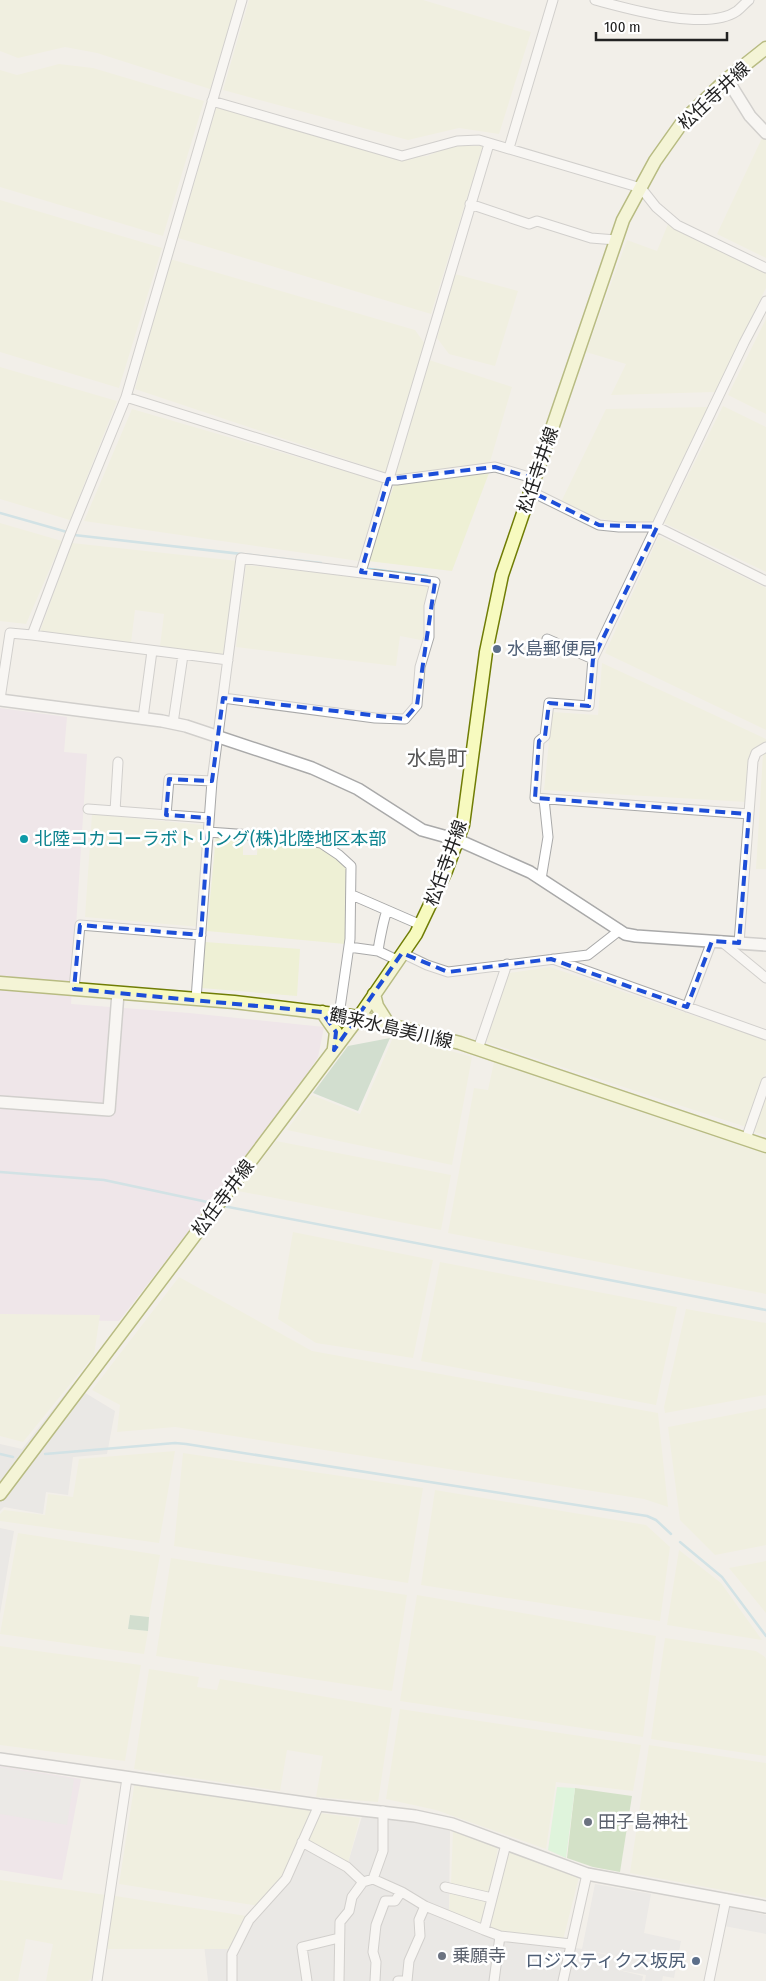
<svg xmlns="http://www.w3.org/2000/svg" width="766" height="1981" viewBox="0 0 766 1981" font-family="'Fira Sans Condensed','Noto Sans JP',sans-serif">
  <style>
    .residential { fill: #e0dfdf }
    .industrial { fill: #ebdbe8 }
    .farmland { fill: #eef0d5 }
    .forest { fill: #add19e }
    .cemetery { fill: #aacbaf }
    .park { fill: #c8facc }
    .parking { fill: #e2e2e2 }
    .lines { fill: none; stroke-linecap: round; stroke-linejoin: round }
    .stream { stroke: #aad3df; stroke-width: 2.5 }
    .minor-casing { stroke: #a9a9a9; stroke-width: 11 }
    .tertiary-casing { stroke: #a9a9a9; stroke-width: 14 }
    .secondary-casing { stroke: #707d05; stroke-width: 15 }
    .minor { stroke: #fff; stroke-width: 9 }
    .tertiary { stroke: #fff; stroke-width: 11 }
    .secondary { stroke: #f7fabf; stroke-width: 12 }
    .marked { fill: none; stroke: #1d4ed8; stroke-width: 4; stroke-dasharray: 10 6; stroke-linejoin: round }
    .service-dot { fill: #5c6f8a; stroke: #fff; stroke-width: 2 }
    .culture-dot { fill: #0f9aa8; stroke: #fff; stroke-width: 2 }
    .worship-dot { fill: #6b7280; stroke: #fff; stroke-width: 2 }
    .labels { text-anchor: middle; stroke-width: 5; stroke-linejoin: round; paint-order: stroke }
    .street-label { font-size: 18px; fill: #222; stroke: #fff }
    .service-label { font-size: 18px; fill: #4e5e75; stroke: #fff; text-anchor: start }
    .culture-label { font-size: 18px; fill: #0d838f; stroke: #fff; text-anchor: start }
    .worship-label { font-size: 18px; fill: #5b616d; stroke: #fff; text-anchor: start }
    .quarter-label { font-size: 20px; fill: #555; stroke: #fff }
  </style>
  <rect width="100%" height="100%" fill="#f2efe9"/>
  <path class="residential" d="M72,1385L115,1411L107,1454L73,1457L68,1495L46,1492L43,1514L4,1507L0,1511V1444L22,1449Z
    M0,1528L14,1531L0,1614Z
    M363,1813L420,1821L450,1831L449,1914L500,1936L582,1949L620,1958L618,1970L643,1976L642,1981H208L204,1944L250,1923L304,1843L347,1866Z"/>
  <path class="industrial" d="M0,708L67,717L64,752L87,754L71,1004L189,1013L324,1027L318,1057L286,1106L119,1321L0,1319Z
    M0,1766L81,1779L62,1880L0,1870Z"/>
  <path class="farmland" d="M0,0H237L210,89L97,53L65,47L18,58L0,51Z
    M249,0H423L531,32L499,134L459,128L408,140L223,90Z
    M59,64L93,68L204,101L163,236L0,187V70L17,75Z
    M218,102L400,158L427,156L452,146H483L431,314L178,238Z
    M762,138L766,140V258L717,234Z
    M0,200L162,248L119,388L0,352Z
    M668,224L766,273V288L715,392L611,395L626,364L586,352L627,240L657,251Z
    M170,259L415,330L425,344L386,473L135,389Z
    M455,274L518,291L495,366L449,354L437,338Z
    M766,319V414L728,395Z
    M429,360L512,387L490,462L397,477L395,471Z
    M0,367L117,401L70,520L0,499Z
    M723,406L766,427V572L664,523Z
    M710,407L655,524L622,523L593,517L561,502L606,409Z
    M132,409L383,482L359,561L84,521Z
    M489,473L452,571L368,561L394,485Z
    M0,523L62,541L26,624L0,621Z
    M659,536L766,588V730L605,653Z
    M72,543L238,561L223,654L160,646L164,614L135,610L131,643L39,634Z
    M246,565L430,585L424,612L426,641L400,636L396,666L236,647Z
    M602,663L766,739V741L751,752L746,802L544,790L552,712L598,715Z
    M766,753V869H756L763,754Z
    M92,814L203,825L200,927L85,917Z
    M216,835L243,837V855H257L258,838L310,845L330,852L347,868L345,944L207,931Z
    M205,942L300,949L297,996L201,988Z
    M550,967L766,1040V1073L746,1127L486,1042L509,973Z
    M394,1035L472,1057L452,1165L287,1130L312,1095L360,1114Z
    M494,1062L722,1139L766,1151V1294L448,1233L474,1088L488,1090Z
    M766,1096V1135L754,1132Z
    M276,1141L451,1175L441,1230L238,1191Z
    M293,1232L433,1260L413,1358L316,1343L278,1319Z
    M440,1262L677,1307L656,1405L421,1361Z
    M179,1277L312,1351L658,1413L668,1507L644,1499L175,1427L117,1432L120,1405L92,1390Z
    M686,1309L766,1323V1395L665,1413L664,1407Z
    M0,1314L100,1315L94,1355L23,1442L0,1436Z
    M766,1408V1545L715,1555L680,1520L668,1427Z
    M175,1451L159,1543L0,1521V1514L4,1510L45,1515L48,1494L73,1497L79,1459Z
    M183,1453L423,1488L408,1583L174,1546Z
    M435,1490L646,1525L670,1547L660,1621L421,1585Z
    M18,1533L160,1555L149,1617L130,1615L128,1629L148,1631L144,1654L0,1634Z
    M679,1550L721,1583L762,1640L667,1625Z
    M171,1558L407,1595L392,1691L156,1656Z
    M766,1561V1613L729,1568Z
    M417,1595L656,1636L643,1737L400,1701Z
    M665,1638L756,1651L765,1657L766,1659V1756L651,1739Z
    M0,1646L141,1665L125,1761L0,1745Z
    M149,1669L199,1677L197,1687L217,1690L220,1679L392,1708L378,1802L316,1797L323,1756L287,1750L280,1791L134,1769Z
    M400,1709L641,1745L633,1791L556,1782L546,1849L436,1810L386,1799Z
    M649,1745L766,1763V1898L630,1873Z
    M135,1781L316,1806L285,1878L260,1906L119,1884Z
    M319,1813L360,1818L348,1863L307,1841Z
    M453,1830L496,1844L498,1848L490,1891L486,1893L451,1884Z
    M506,1850L579,1877L563,1940L504,1934L487,1927Z
    M0,1880L106,1895L95,1976L88,1981H46L53,1944L26,1939L18,1981H0Z
    M450,1890L486,1900L487,1902L483,1921L479,1923L449,1912Z
    M115,1896L247,1916L230,1949H104Z"/>
  <path class="forest" d="M575,1788L632,1796L620,1872L593,1867L567,1858Z"/>
  <path class="cemetery" d="M390,1038L358,1111L313,1093L348,1046Z
    M130,1615L149,1617L148,1631L128,1629Z"/>
  <path class="park" d="M557,1787L575,1788L566,1858L548,1850Z"/>
  <path class="parking" d="M0,1767L74,1779L67,1825L0,1814Z
    M595,1884L651,1894L644,1933L681,1941L674,1978L663,1976L662,1981H645L646,1975L619,1970L621,1957L582,1949Z
    M728,1907L766,1915V1934L724,1926Z"/>
  <g class="lines">
    <path class="stream" d="M0,513L67,532
      M74,535L321,563
      M369,569L427,576
      M0,1172L104,1180L212,1203
      M223,1206L766,1310
      M0,1454L13,1457
      M45,1454L175,1443L186,1444L647,1516L656,1520L671,1534
      M680,1542L722,1577L766,1636"/>
    <g class="minor-casing">
      <path id="minor" d="M595,0C629,9 707,32 737,11C741,8 745,3 749,0
        M212,101L402,156L457,141L479,140L641,188L656,207L677,225L766,268
        M509,148L553,0
        M470,204L529,224L537,221L591,238L616,240
        M126,397L388,479L397,480L495,467L536,479
        M530,491L599,525L619,527H657L766,581
        M361,572L489,144
        M32,635L228,660
        M547,639L593,659
        M0,699L10,633L32,635L69,537L126,397L242,0
        M143,718L152,651
        M173,723L183,655
        M88,809L209,818
        M115,811L118,762
        M749,814L535,798L539,741L545,736L549,703L589,706L593,659L744,343L766,301
        M166,815L169,779L212,781
        M208,832L293,838L321,843L339,855L351,866L350,939L339,1015
        M541,879L548,837L544,799
        M352,895L421,925
        M721,941L766,978
        M739,943L753,761L756,753L766,747
        M349,947L378,951L397,960
        M378,951C379,943 384,917 387,911
        M402,953L427,965L448,972L588,955L620,930
        M553,959L766,1035
        M74,989L80,925L201,935
        M196,999L212,781L241,558L435,582L429,606V637L420,667L417,705L405,719L375,718L223,698
        M687,1007L712,941
        M478,1049L507,964
        M746,1139L766,1082
        M302,1842L347,1867L363,1882L373,1879L402,1892L425,1906
        M506,1844L484,1930L500,1936L571,1944
        M373,1879L383,1851V1811
        M445,1887L492,1898
        M97,1981L127,1778
        M232,1981V1954L249,1920L286,1879L319,1805
        M307,1981L302,1947L339,1938
        M339,1981L340,1922L349,1911L352,1897L363,1882
        M375,1981L376,1962L373,1952L376,1925L385,1901H395L401,1892
        M398,1981H403
        M407,1981L409,1961L420,1936L419,1920L425,1906L484,1930
        M494,1981L500,1936
        M563,1981L587,1874
        M709,1981L726,1899"/>
    </g>
    <g class="tertiary-casing">
      <path id="tertiary" d="M727,79L750,116L766,133
        M0,700L162,721L186,726L312,768L358,789L422,830L458,840L530,872L625,934L636,936L766,945
        M0,1102L109,1110L118,993
        M0,1759L319,1805L415,1816L452,1824L587,1874L766,1907"/>
    </g>
    <g class="secondary-casing">
      <path id="secondary" d="M0,983L234,1002L359,1017L460,1043L766,1146
        M374,994L377,1006L389,1025
        M322,1012L336,1032L334,1048
        M0,1494L359,1017L416,934L446,871L463,825L486,652L502,575L623,220L655,161L684,120L727,79L766,48"/>
    </g>
    <use href="#minor" class="minor"/>
    <use href="#tertiary" class="tertiary"/>
    <use href="#secondary" class="secondary"/>
  </g>
  <path d="M0 0H766V1981H0ZM495,467L536,479L530,491L599,525L657,527L593,659L589,706L549,703L545,736L539,741L535,798L749,814L739,943L712,941L687,1007L551,959L448,972L402,953L334,1050L336,1032L322,1012L74,989L80,925L201,935L209,818L166,815L169,779L212,781L223,698L405,719L417,705L435,582L361,572L388,479Z" fill="#f2efe9" fill-opacity=".55" fill-rule="evenodd"/>
  <path class="marked" d="M495,467L536,479L530,491L599,525L657,527L593,659L589,706L549,703L545,736L539,741L535,798L749,814L739,943L712,941L687,1007L551,959L448,972L402,953L334,1050L336,1032L322,1012L74,989L80,925L201,935L209,818L166,815L169,779L212,781L223,698L405,719L417,705L435,582L361,572L388,479Z"/>
  <g class="service-dot">
    <circle cx="497" cy="649" r="5"/>
    <circle cx="696" cy="1961" r="5"/>
  </g>
  <circle class="culture-dot" cx="24" cy="839" r="5"/>
  <g class="worship-dot">
    <circle cx="588" cy="1822" r="5"/>
    <circle cx="442" cy="1956" r="5"/>
  </g>
  <g class="labels">
    <g class="street-label">
      <text transform="translate(714 96) rotate(-43)" y="6">松任寺井線</text>
      <text transform="translate(538 470) rotate(-71)" y="6">松任寺井線</text>
      <text transform="translate(446 863) rotate(-70)" y="6">松任寺井線</text>
      <text transform="translate(391 1028) rotate(13)" y="6">鶴来水島美川線</text>
      <text transform="translate(223 1198) rotate(-53)" y="6">松任寺井線</text>
    </g>
    <g class="service-label">
      <text x="507" y="655">水島郵便局</text>
      <text x="686" y="1967" text-anchor="end">ロジスティクス坂尻</text>
    </g>
    <g class="culture-label">
      <text x="34" y="845">北陸コカコーラボトリング(株)北陸地区本部</text>
    </g>
    <g class="worship-label">
      <text x="598" y="1828">田子島神社</text>
      <text x="452" y="1962">乗願寺</text>
    </g>
    <g class="quarter-label">
      <text x="437" y="765">水島町</text>
    </g>
  </g>
  <path d="M596 32v8h131v-8" fill="none" stroke="#222222" stroke-width="2.5"/>
  <text x="604" y="32" font-size="15" fill="#222222" stroke="#ffffff" stroke-width="4" paint-order="stroke">100 m</text>
</svg>
